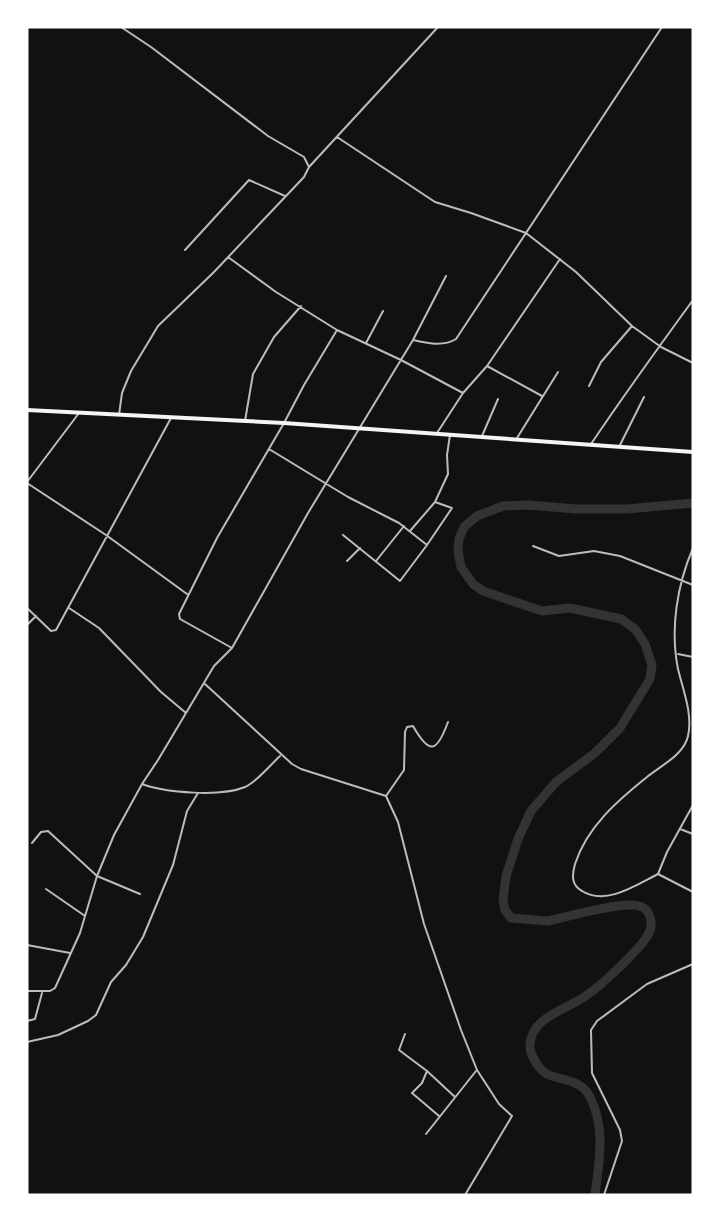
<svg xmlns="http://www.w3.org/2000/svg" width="720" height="1222" viewBox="0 0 720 1222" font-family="Raleway,sans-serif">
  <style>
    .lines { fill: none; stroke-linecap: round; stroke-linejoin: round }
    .river { stroke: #333; stroke-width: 9 }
    .minor { stroke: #bcbcbc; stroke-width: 2 }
    .trunk { stroke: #f5f5f5; stroke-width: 4 }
  </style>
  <rect width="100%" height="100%" fill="#111"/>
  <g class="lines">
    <path class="river" d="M595,1195C599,1162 606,1128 590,1097C581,1079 562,1081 547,1074C539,1070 529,1054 530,1044C532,1016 569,1009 587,995C602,985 639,950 648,935C651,930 652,923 650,917C649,913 646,909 642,907C628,899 566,917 548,921L511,918L505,910L503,901L506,876L518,839L531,811L556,782L595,753L620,728L650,679L652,665L645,644L635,629L621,619L570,608L542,611L483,591L473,584L461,567L458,551L459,539L464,527L477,516L503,506L528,505L576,509H627L693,503"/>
    <path class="minor" d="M337,137L435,202L471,213L526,233L576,272L632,326L661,347L693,363
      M309,167L438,27
      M185,250L249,180L285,196
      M228,257L276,292L337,330L401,360L463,393
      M413,340C426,343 443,347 456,339L662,27
      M366,343L383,311
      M487,366L542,396
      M589,386L601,362L632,326
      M119,415L122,393L131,371L158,326L214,272L304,177L309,167L304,157L268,136L151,47L121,27
      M245,421L253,374L274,337L301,306
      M437,433L463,393L487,366L560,259
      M482,436L498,399
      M517,438L558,372
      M591,444C624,395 658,348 693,300
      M620,445L644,397
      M269,449L348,497L399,523L427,545L400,581L343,535
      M27,482L79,413
      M27,483L106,535L187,594
      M410,531L435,502L448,474L447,455L450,435
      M427,545L452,508L435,502
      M533,546L559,556L594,551L620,556L693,585
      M693,548C677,585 670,629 678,669C683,690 693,714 688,736C684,755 660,766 647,777C617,801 587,827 575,864C572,875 571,885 582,891C606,906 636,885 658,874L693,892
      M347,561L360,548
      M376,561L404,526
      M27,608L51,631L56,630L171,418
      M69,608L99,628L161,692L186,713
      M27,625L36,616
      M232,648L180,619L179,614L217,538L284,423L304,385L337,330
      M678,654L693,657
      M205,684L292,764L301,769L386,796L398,822L424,924L461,1030L477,1070L499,1104L512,1116L465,1195
      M142,784C166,793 221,797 245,787C258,781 270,765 280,756
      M386,796L404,770L405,732L407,727L413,726C430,756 437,752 448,722
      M680,829L693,834
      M32,843L41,832L48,831L97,876L140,894
      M658,874L667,852L693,805
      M46,889L85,916
      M27,945L70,953
      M27,991H50L55,988L80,933L97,876L114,835L142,784L158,760L214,666L232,648L308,513L413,340L446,276
      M27,1021L35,1019L42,993
      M405,1034L399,1050L427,1071L455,1097
      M27,1042L58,1035L88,1021L96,1015L111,982L126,965L143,937L173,865L187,811L198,793
      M427,1071L422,1083L412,1093L439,1116
      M426,1134L476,1071
      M604,1195L622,1141L620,1130L592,1073L591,1030L597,1021L647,984L693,964"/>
    <path class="trunk" d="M27,410L284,423L693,452"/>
  </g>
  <rect width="720" height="1222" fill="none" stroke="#ffffff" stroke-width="57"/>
</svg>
